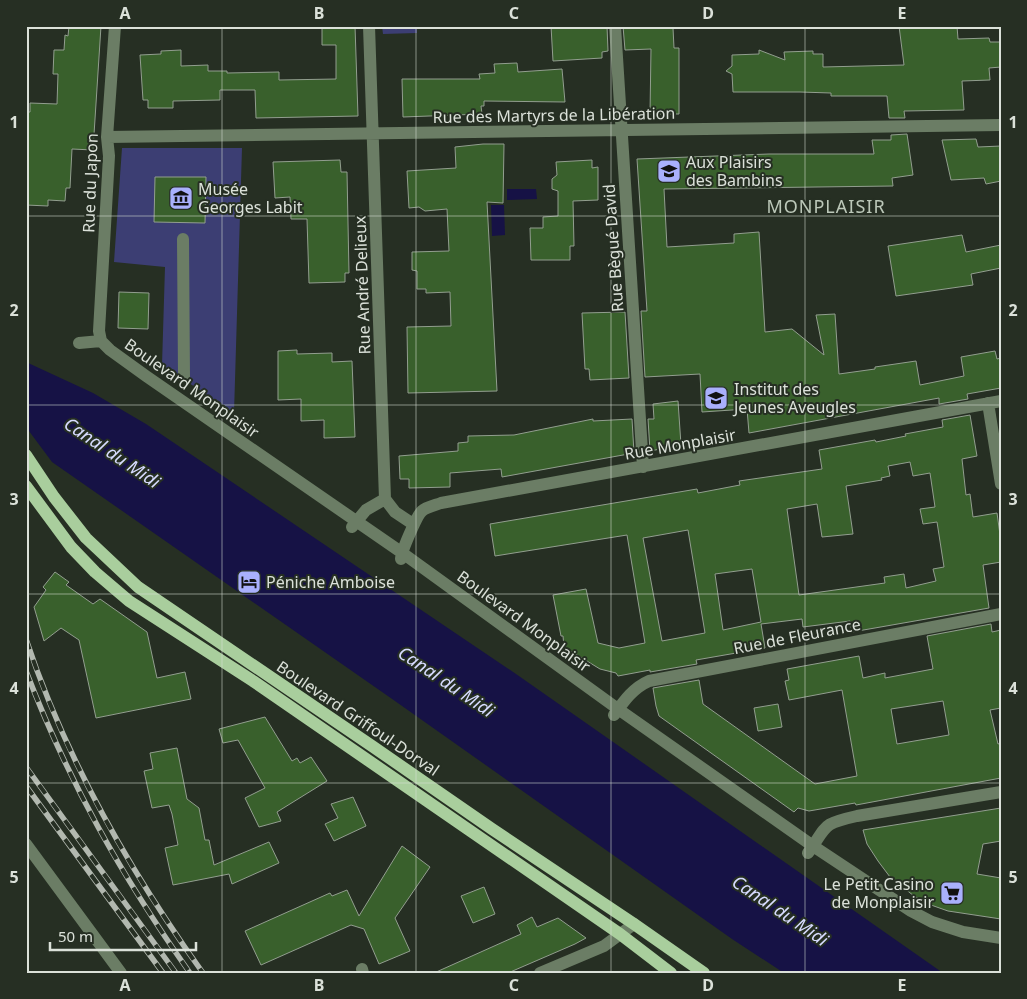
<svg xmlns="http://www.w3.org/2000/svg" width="1027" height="999" viewBox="0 0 1027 999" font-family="'Noto Sans',sans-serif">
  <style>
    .green { fill: #3c3e73 }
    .water { fill: #161245 }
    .building { fill: #39602c; stroke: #929e8f; fill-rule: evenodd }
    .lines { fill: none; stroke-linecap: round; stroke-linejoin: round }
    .minor { stroke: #6b7d65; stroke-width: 12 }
    .major { stroke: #a9ce9d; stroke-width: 12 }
    .rail-casing { stroke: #b2b8af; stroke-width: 5.5 }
    .rail { stroke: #262f23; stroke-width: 4; stroke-dasharray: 11; stroke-linecap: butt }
    .grid { fill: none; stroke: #dbe1d9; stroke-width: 1; stroke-opacity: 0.55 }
    .labels { text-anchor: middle; stroke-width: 4; stroke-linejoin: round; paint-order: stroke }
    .street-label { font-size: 16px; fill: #dbe1d9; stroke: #262f23 }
    .poi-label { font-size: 16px; fill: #dbe1d9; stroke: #262f23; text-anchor: start }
    .neighbourhood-label { font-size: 18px; letter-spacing: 1px; fill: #bcc8b9; stroke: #262f23 }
    .water-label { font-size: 18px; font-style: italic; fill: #d7dbff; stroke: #262f23 }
    .neatline { fill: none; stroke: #dbe1d9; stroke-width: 2 }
    .grid-label { font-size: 16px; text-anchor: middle; font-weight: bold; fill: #dbe1d9 }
  </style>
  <rect width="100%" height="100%" fill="#262f23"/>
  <path class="green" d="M382,26H417V33L383,34Z
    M122,148H242L234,413L162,365L165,267L114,262Z"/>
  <path class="water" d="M507,189H536L537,199L507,200Z
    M491,205H504L505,235L492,236Z
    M26,362L93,393L146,424L516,674L943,973H784L732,939L395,701L52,462L26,427Z"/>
  <path class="building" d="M69,26H101L93,150L72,149L70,188H66L65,201L48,200V206L26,205V112H30V103L57,104L58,74H53L54,50H64L65,35L68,36Z
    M322,26H355L358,116L256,118L255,90H220V100L173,101V108H148V100H143L140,55L161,54V51L181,50V66L208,65V71H227V73L279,72V80L336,79V45H322Z
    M551,26H607L608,51L602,52V58L553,61Z
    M623,26L673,28L674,48H679V114H650L651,49L625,50Z
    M899,26H957L958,39L989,38L990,42H1001V67L989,68L990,80L962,81L964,110L904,111L905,118H889L887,96H831V93L800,92H733L732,74L726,71L732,66V55L759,54V50L785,60L784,52L813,51V54H823V67L904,65Z
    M517,63L518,72L562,69L565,102L484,101V106H481L482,114L403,117L402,79H480L479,74L495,73L494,64Z
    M907,134L913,175L892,178L893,186L664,189L667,247L734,243V234L759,232L765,332L792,329L824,355L816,315L835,314L839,374L875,369V367L916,361L920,385L964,376L961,357L995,351L997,359L1001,358V388L967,394L968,399L939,404V398L749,433L747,409L702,412L700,374L645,377L641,311H647L637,159L769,154H874L872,140H891V135Z
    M976,139L978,147L1001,146V181L986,184L984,178L951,180L942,140Z
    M483,144H504L503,203L487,202L497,391L408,393L407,327L451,326L450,292L426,293V289H417V271L412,270V252L449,251L447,209L425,211L419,207L409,208L407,171L456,168L455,147Z
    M340,160L341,172H347L349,273H345V282L309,283L307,219H291L290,197L275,198L273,162Z
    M592,160V168L598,167V200L573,201L574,246H570V260H531L530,228H543V217L558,216V191L552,189V179L557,175L556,162Z
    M155,177H206L205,223L154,222Z
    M962,235L966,252L1001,245V268L971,274L973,285L896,296L888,246Z
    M119,292L149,293L148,329L118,328Z
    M625,312L629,378L590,380L589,369H585L582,313Z
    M297,350V354L332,353V362L352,361L355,437L324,438V420L301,421V399L278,400V351Z
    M678,401L681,445L650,451L648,419H654L653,404Z
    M970,415L977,456L962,459L966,495L970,494L973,517L997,513L1001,542V562L983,565L989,608L852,632L850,621L803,627L802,619L761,624L765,648L696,660L697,664L650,672V670L618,676L616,673L600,669L564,647L563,636H561L553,595L586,589L598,643L619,648L645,643L627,535L495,556L490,524L697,489L698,493L740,485L739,481L822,469L819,450L875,440L876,442L906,436L905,434L943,427L942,420ZM910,462L913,476L930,473L935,507L920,509L923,524L937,522L944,567L933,569L936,581L906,588L904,574L884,577L885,583L799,595L787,509L817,504L822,537L853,534L846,486L882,480L881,478L890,476L888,466ZM688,530L705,633L662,641L643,538ZM752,569L761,622L723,630L715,574Z
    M593,419V421L632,419L634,453L502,477L501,469L450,473V487L409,488V479H400L399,456L458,451V443L468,442V436L514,435Z
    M55,572L69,582L66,585L93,604L100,599L147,632L157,678L185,672L191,699L96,718L79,640L61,628L44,641L34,607L46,590L43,587Z
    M991,624L992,632L1001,630V708L990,710L998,744L1001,743V778L856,805L855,803L809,811L798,808L794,812L659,716L656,706L653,688L699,680L703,704L815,784L857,776L842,690L789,700L785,681L789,680L787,669L859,656L863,678L885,673V678L933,669L927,636ZM943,701L949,735L897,744L891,709Z
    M778,704L782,727L758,731L754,708Z
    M265,717L292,761L297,758L300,763L311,757L327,781L277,812L281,821L259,827L245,798L265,788L238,740L223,743L219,729Z
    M177,748L187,799L199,808L205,840H209L214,865L269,842L279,863L232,884L229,874L173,885L165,848L178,845L172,814L169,805L152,808L144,771L153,769L150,753Z
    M353,797L366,826L334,841L325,824L338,818L331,804Z
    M1001,808V841L983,844L977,874L1001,878V919L948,911L931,905L914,896L890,877L878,861L867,844L863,830Z
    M402,846L430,867L395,918L410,951L379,964L364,929L351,925L261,965L245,931L330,893L332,896L347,890L359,916Z
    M484,887L495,914L473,923L461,896Z
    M532,917L537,927L558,918L586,938L575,944L508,973H434L521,934L517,925Z"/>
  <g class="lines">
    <path class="minor" d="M615,26L643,467
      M107,137L1001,125
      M183,239L184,377
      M101,341L110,350L146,376L401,552L618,709L813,846L911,911L932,922L963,932L1001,938
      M101,341L99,331L109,156L107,137L115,26
      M79,343L101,341
      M988,403L1001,484
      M385,499L395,512L413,524
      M352,527L366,510L385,499L369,26
      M401,559C401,552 417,515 422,511C426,507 436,505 441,503L1001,401
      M614,715C624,701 633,688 649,681L1001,614
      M26,844L121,973
      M808,853C828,825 821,824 857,816L1001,792
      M362,969L363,973
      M540,973L604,946L634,924"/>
    <path class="major" d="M26,455L54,497L86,538L138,587L372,746L492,829L634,924L704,973
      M26,486L71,547L95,572L129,601L253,681L620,934L671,973"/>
    <g class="rail-casing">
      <path id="rail" d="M26,639C66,760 129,870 203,973
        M26,671C69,783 121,875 190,973
        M26,767L176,973
        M26,786L163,973"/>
    </g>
    <use href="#rail" class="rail"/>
  </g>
  <path class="grid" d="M222,26V973M416,26V973M611,26V973M805,26V973M26,216H1001M26,405H1001M26,594H1001M26,783H1001"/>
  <defs>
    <g id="school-square" transform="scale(1.25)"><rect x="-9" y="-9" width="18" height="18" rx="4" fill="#a9b0fc" stroke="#262f23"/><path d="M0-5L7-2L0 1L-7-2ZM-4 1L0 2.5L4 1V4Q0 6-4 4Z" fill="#111"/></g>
    <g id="museum-square" transform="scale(1.25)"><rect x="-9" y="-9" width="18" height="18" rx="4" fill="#a9b0fc" stroke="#262f23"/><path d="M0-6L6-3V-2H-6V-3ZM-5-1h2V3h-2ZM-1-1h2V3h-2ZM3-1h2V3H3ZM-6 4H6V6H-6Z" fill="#111"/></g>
    <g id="hotel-square" transform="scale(1.25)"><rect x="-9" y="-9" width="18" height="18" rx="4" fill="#a9b0fc" stroke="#262f23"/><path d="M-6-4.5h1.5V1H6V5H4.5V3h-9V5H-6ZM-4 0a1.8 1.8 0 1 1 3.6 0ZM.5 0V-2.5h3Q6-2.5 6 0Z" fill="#111"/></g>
    <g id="supermarket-square" transform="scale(1.25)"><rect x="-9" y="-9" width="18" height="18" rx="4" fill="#a9b0fc" stroke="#262f23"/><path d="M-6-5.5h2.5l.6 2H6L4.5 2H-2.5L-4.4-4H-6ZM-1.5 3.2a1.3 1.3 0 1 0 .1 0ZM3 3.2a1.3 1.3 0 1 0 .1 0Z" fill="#111"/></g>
  </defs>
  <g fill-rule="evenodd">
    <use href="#school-square" x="669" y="171"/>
    <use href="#museum-square" x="181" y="198"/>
    <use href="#school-square" x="716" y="398"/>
    <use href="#hotel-square" x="249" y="582"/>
    <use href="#supermarket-square" x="952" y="893"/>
  </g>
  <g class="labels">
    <g class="street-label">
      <text transform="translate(554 115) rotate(-1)" y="6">Rue des Martyrs de la Libération</text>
      <text transform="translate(90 183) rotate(-88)" y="6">Rue du Japon</text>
      <text transform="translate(613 248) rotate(-94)" y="6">Rue Bègué David</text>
      <text transform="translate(362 285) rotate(-92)" y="6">Rue André Delieux</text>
      <text transform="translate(192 388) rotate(35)" y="6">Boulevard Monplaisir</text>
      <text transform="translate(680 444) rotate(-10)" y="6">Rue Monplaisir</text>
      <text transform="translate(524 621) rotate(36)" y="6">Boulevard Monplaisir</text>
      <text transform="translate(797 636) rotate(-11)" y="6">Rue de Fleurance</text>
      <text transform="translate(358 718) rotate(34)" y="6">Boulevard Griffoul-Dorval</text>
    </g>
    <g class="poi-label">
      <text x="686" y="168">Aux Plaisirs<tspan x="686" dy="18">des Bambins</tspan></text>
      <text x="198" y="195">Musée<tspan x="198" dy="18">Georges Labit</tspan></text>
      <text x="734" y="395">Institut des<tspan x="734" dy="18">Jeunes Aveugles</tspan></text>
      <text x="266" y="588">Péniche Amboise</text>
      <text x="934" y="890" text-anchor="end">Le Petit Casino<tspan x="934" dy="18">de Monplaisir</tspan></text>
    </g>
    <g class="neighbourhood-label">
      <text x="826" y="213">MONPLAISIR</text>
    </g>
    <g class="water-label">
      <text transform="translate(112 453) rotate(34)" y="6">Canal du Midi</text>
      <text transform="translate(446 682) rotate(34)" y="6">Canal du Midi</text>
      <text transform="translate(780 911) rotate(34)" y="6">Canal du Midi</text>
    </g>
  </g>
  <rect width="1027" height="999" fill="none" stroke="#262f23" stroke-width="55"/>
  <path d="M50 942v8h146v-8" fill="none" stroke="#dbe1d9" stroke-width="2.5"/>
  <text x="58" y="942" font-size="15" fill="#dbe1d9" stroke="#262f23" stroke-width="4" paint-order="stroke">50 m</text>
  <rect x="28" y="28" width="972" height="944" class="neatline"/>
  <g class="grid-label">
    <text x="125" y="19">A</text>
    <text x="319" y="19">B</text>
    <text x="514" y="19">C</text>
    <text x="708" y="19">D</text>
    <text x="902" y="19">E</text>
    <text x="14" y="128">1</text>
    <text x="1013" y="128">1</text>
    <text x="14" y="316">2</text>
    <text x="1013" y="316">2</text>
    <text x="14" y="505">3</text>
    <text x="1013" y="505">3</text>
    <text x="14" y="694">4</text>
    <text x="1013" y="694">4</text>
    <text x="14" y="883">5</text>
    <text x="1013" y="883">5</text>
    <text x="125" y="991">A</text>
    <text x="319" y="991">B</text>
    <text x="514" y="991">C</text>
    <text x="708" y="991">D</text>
    <text x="902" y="991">E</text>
  </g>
</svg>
